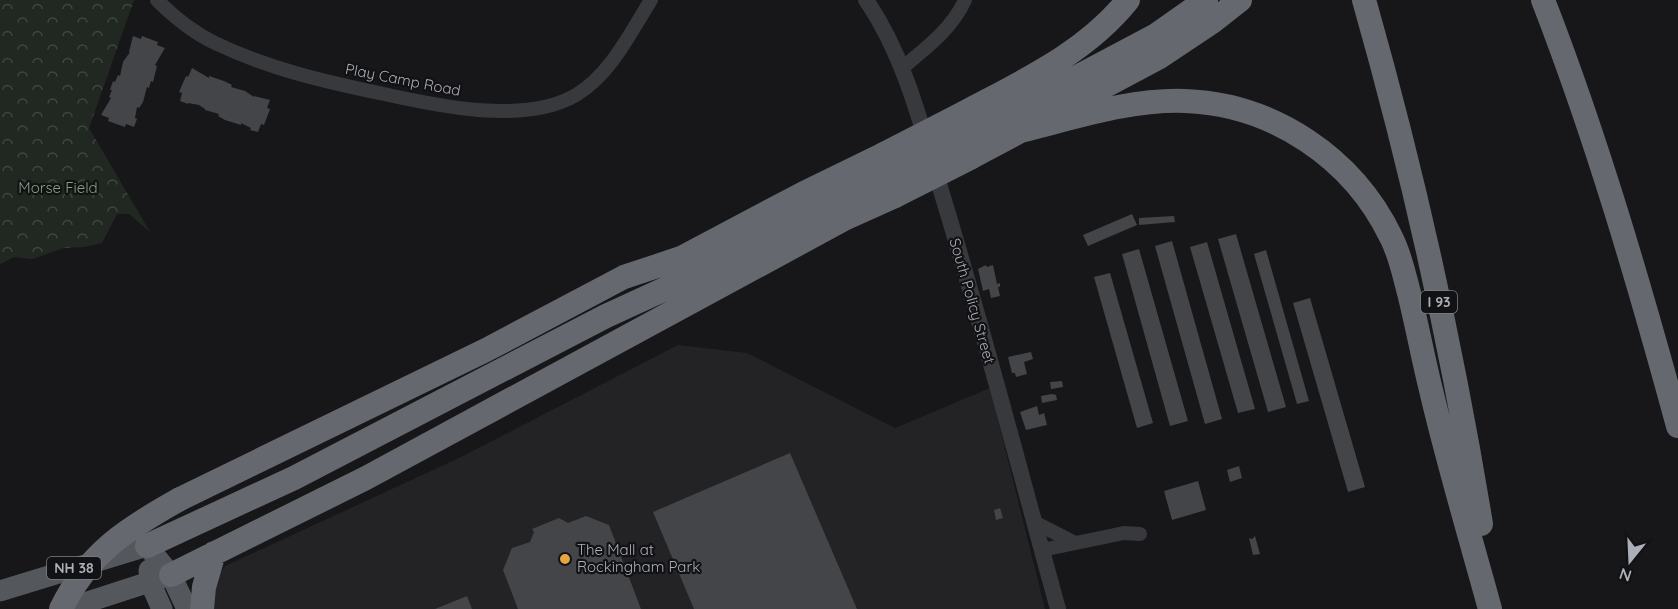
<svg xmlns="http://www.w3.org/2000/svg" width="1678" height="609" viewBox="0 0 1678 609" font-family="Quicksand,sans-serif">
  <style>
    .built { fill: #232326 }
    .park { fill: url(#park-crowns) }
    .building { fill: #444549 }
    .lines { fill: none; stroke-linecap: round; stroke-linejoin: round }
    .minor { stroke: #38393d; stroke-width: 14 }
    .tertiary { stroke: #38393d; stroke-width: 16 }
    .primary { stroke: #54575c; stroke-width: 21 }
    .motorway { stroke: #65686e; stroke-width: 24 }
    .motorway-bridge { stroke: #65686e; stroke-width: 24 }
    .poi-dot { fill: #e4a543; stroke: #121214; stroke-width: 2 }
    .labels { text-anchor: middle; stroke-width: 4.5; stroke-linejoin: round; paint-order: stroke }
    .shield { fill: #121214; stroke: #7c8087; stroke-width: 1.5 }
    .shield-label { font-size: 14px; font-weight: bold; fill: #aaafb8 }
    .street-label { font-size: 15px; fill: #aaafb8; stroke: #121214 }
    .park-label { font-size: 15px; fill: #83a183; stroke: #121214 }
    .poi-label { font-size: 15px; fill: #aaafb8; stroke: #121214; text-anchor: start }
  </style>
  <defs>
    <pattern id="park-crowns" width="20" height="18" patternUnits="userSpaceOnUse" patternTransform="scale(1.5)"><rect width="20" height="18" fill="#212822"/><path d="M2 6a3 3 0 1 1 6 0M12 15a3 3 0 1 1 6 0" fill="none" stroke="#3f4540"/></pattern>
  </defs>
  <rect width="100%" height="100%" fill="#171719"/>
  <path class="built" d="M678,345L747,353L895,428L990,388L1045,609H212V586L225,566L457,459Z"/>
  <path class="park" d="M0,0H134L89,128L150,232L129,214H117L102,243L84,247L64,248L32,259L14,257L0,264Z"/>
  <path class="building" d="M133,36L141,39L142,36L158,42L157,45L165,48L155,65L157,66L153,82L151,81L149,88L147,87L143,102L139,108L137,107L135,118L137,119L134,127L126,124L125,127L108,121L109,118L101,115L111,98L109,97L112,90H110L113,81L115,82L118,75L120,76L123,62L130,52H129Z
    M192,68L209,78V76L224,81L232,85L231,87L245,91L254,97V96L270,100L267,108L270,109L264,125L261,124L258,132L250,130L251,128L241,123V125L225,120L218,116L219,114L205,110V109L199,105L188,103V104L180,101L182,93L179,92L186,76L188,77Z
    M1132,214L1137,225L1088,246L1083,235Z
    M1174,216L1175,222L1139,225V218Z
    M1236,234L1286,407L1268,412L1218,239Z
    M1172,241L1222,419L1205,424L1155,246Z
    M1207,242L1255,409L1238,413L1190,247Z
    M1139,249L1188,421L1170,426L1122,254Z
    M1266,250L1309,401L1297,404L1254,254Z
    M986,265L987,267L993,265L997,284L1000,283V287H998L1000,296L991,298L989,289L983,291L978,269Z
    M1110,273L1153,423L1137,428L1094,277Z
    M1310,298L1365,487L1348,492L1293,303Z
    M1031,352L1033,359L1024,362L1027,374L1016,377L1015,373H1012L1008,357Z
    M1062,381L1063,387L1051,389L1050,382Z
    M1052,394L1056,395L1057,400L1042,403L1041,396Z
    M1037,406L1039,415L1044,413L1047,425L1026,430L1020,412Z
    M790,453L857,609H694L653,512Z
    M1239,466L1242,478L1230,482L1227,470Z
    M1198,481L1206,510L1172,520L1164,491Z
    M1000,508L1003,518L996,520L994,510Z
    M586,516L609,525L641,609H518L503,570L512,548L530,542L534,532L532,529L559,518L568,523Z
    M1255,536L1260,554L1253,555L1249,538L1252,539Z
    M467,596L472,609H435Z"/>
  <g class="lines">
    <path class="minor" d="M157,0C174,17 192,32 215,43C269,69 326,82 384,94C438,106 525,125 576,95C611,74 630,33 651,0
      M902,68C926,48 952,29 965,0
      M1034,522L1075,543
      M1042,550L1124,533L1140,534"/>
    <path class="tertiary" d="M866,0C908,61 924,137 946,207C986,340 1021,475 1058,609"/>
    <path class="primary" d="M147,546L171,575L187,609
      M149,570L150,582L162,609
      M0,591L147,546
      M66,609L171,575"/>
    <path class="motorway" d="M1364,0C1413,172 1452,347 1481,524
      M1543,0C1597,139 1639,283 1678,426
      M958,116C1019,83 1084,55 1128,0
      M1020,131C1074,118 1130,99 1185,101C1273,104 1353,158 1391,237C1400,254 1404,274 1409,293C1417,325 1423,358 1431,390C1448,463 1470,536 1490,609
      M964,137L1156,35L1206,0
      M970,158L1158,58L1212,22L1240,0
      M180,499L486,350L624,277L681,258L804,193L884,154
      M147,546L294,478L606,316L691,277L889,175
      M171,575L366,478L846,218L895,196
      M202,609L204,587L214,553"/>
    <path class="motorway-bridge" d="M884,154L958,116
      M889,175L964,137
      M895,196L970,158
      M61,609C88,553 128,528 180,499"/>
  </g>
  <circle class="poi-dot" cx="565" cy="559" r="6"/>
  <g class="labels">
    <g class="shield">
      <rect x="1421" y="291" width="36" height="22" rx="4.5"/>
      <rect x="47" y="557" width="54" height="22" rx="4.5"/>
    </g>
    <g class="shield-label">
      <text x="1439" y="307">I 93</text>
      <text x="74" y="573">NH 38</text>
    </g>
    <g class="street-label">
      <text transform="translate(403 80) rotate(11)" y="5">Play Camp Road</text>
      <text transform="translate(972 301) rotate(74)" y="5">South Policy Street</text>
    </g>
    <g class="park-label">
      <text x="58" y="193">Morse Field</text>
    </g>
    <g class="poi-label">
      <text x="577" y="555">The Mall at<tspan x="577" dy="17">Rockingham Park</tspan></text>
    </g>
  </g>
  <g transform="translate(1630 561) rotate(198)" stroke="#121214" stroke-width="4.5" paint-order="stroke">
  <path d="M0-4.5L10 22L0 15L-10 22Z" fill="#aaafb8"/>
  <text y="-9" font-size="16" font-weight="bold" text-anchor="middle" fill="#aaafb8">N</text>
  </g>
</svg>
